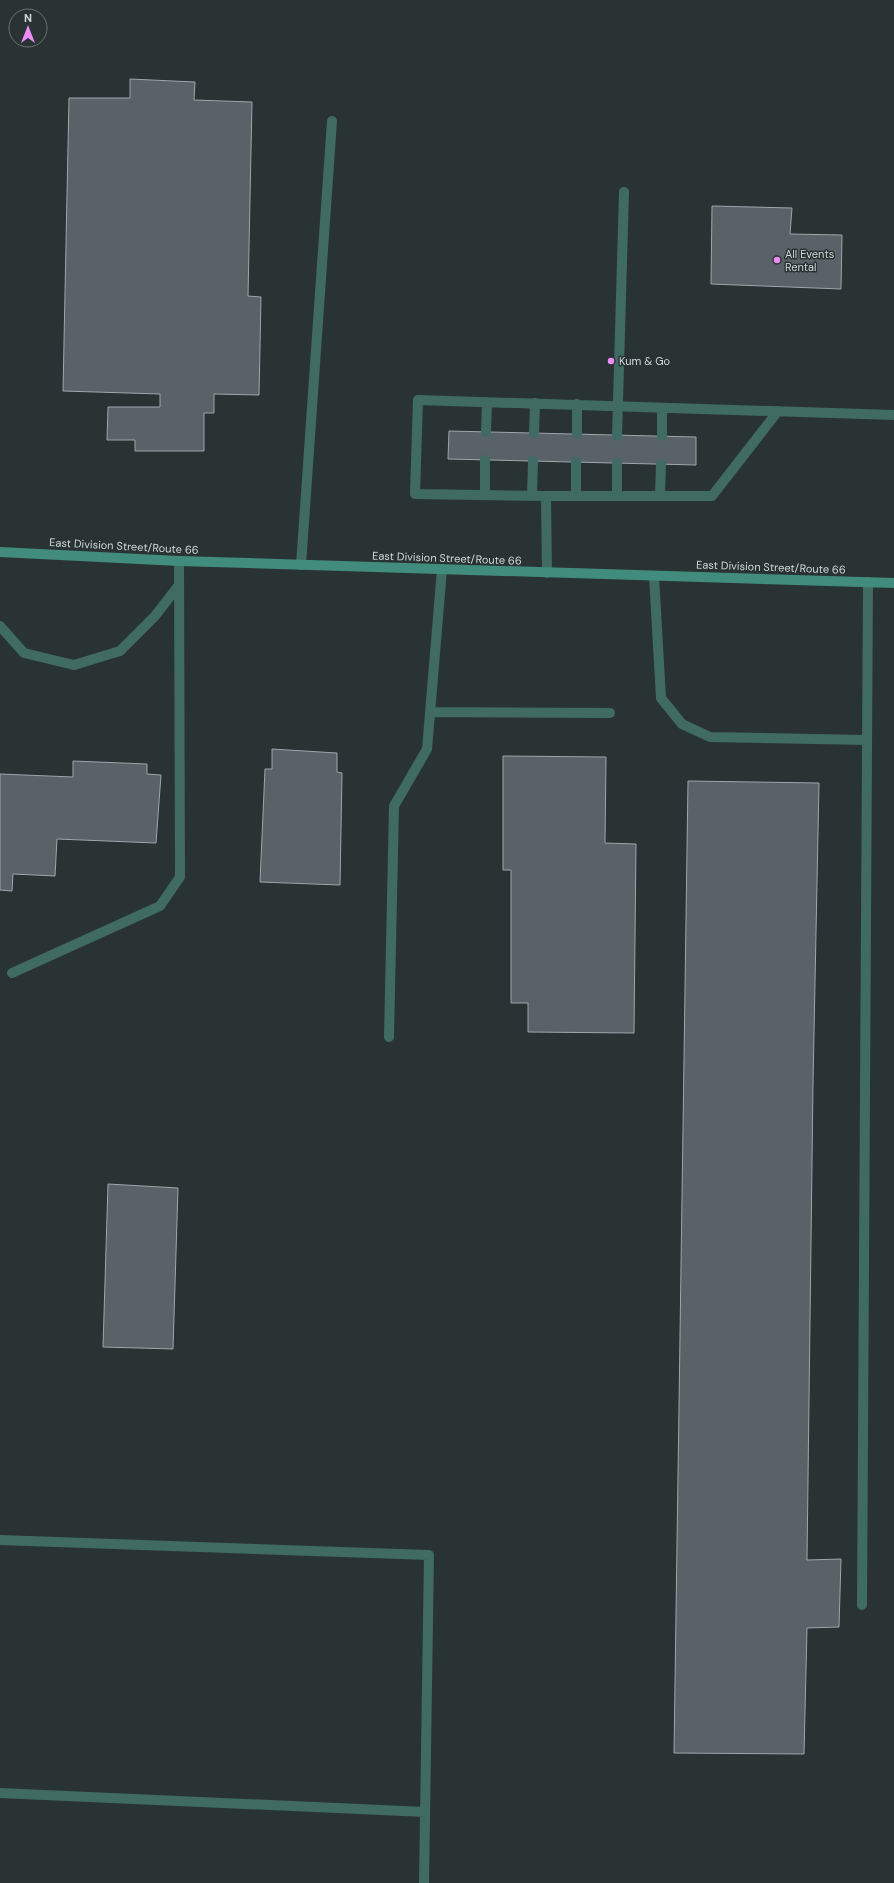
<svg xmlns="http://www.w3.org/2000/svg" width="894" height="1883" viewBox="0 0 894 1883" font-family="'DM Sans',sans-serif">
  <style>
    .building { fill: #596266; stroke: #9da7ac }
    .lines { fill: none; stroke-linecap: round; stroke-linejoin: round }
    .lane { stroke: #406b63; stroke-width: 10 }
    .street { stroke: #406b63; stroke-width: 10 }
    .secondary { stroke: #428c7e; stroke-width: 10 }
    .poi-dot { fill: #ed8cf9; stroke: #293334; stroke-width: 1.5 }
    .labels { text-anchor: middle; stroke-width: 3; stroke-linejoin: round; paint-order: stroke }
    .poi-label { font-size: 11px; fill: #d1d7d8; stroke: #293334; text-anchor: start }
    .street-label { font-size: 11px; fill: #d1d7d8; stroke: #293334 }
  </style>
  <rect width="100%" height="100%" fill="#293334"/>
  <path class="building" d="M130,79L195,82L194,100L252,102L248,296L261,297L259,395L214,394V413H204V451H135V440H107L108,407H160V394L63,391L69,98H130Z
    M712,206L792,208L790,234L842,235L841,289L711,284Z
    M449,431L696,437V465L448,459Z
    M272,749L337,753V772L342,773L340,885L260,882L265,769H272Z
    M503,756L606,757L605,843L636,844L634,1033L528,1032V1003H511V870H503Z
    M73,761L147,764V774L161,775L156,843L57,839L55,876L13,874L12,891L0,890V774L73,777Z
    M688,781L819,783L813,1083L807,1560L841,1559L839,1627L807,1628L804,1754L674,1753Z
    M108,1184L178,1188L173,1349L103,1347Z"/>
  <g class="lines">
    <path class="lane" d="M486,432L487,402
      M534,433L535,403
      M577,434V404
      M617,436L624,192
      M662,436V408
      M576,462V496
      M485,495V460
      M532,496L533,461
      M546,496L415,494L418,400L894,415
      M617,496V463
      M660,496L661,464
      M301,565L332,121
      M547,573L546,496H712L778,411
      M654,576L661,698L682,724L710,737L867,740
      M0,626L24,653L74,665L120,651L155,616L179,585
      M430,712L610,713
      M12,973L160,906L180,877L179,561
      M389,1037L394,806L427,749L442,569
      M862,1605L868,582"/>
    <path class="street" d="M0,1540L429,1555L424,1883
      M0,1793L425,1812"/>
    <path class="secondary" d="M0,552L179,561L894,583"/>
  </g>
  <g class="poi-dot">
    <circle cx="777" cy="260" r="4"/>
    <circle cx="611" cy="361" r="4"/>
  </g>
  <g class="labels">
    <g class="poi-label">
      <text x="785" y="258">All Events<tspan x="785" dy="13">Rental</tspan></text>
      <text x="619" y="365">Kum &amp; Go</text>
    </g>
    <g class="street-label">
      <text transform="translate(124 546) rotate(3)" y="4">East Division Street/Route 66</text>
      <text transform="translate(447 558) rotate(2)" y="4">East Division Street/Route 66</text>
      <text transform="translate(771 567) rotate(2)" y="4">East Division Street/Route 66</text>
    </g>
  </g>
  <g transform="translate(28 28)"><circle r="19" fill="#293334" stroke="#6c7576"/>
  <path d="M0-3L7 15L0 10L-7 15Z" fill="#ed8cf9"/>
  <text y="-6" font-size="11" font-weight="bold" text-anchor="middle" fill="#d1d7d8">N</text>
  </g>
</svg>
